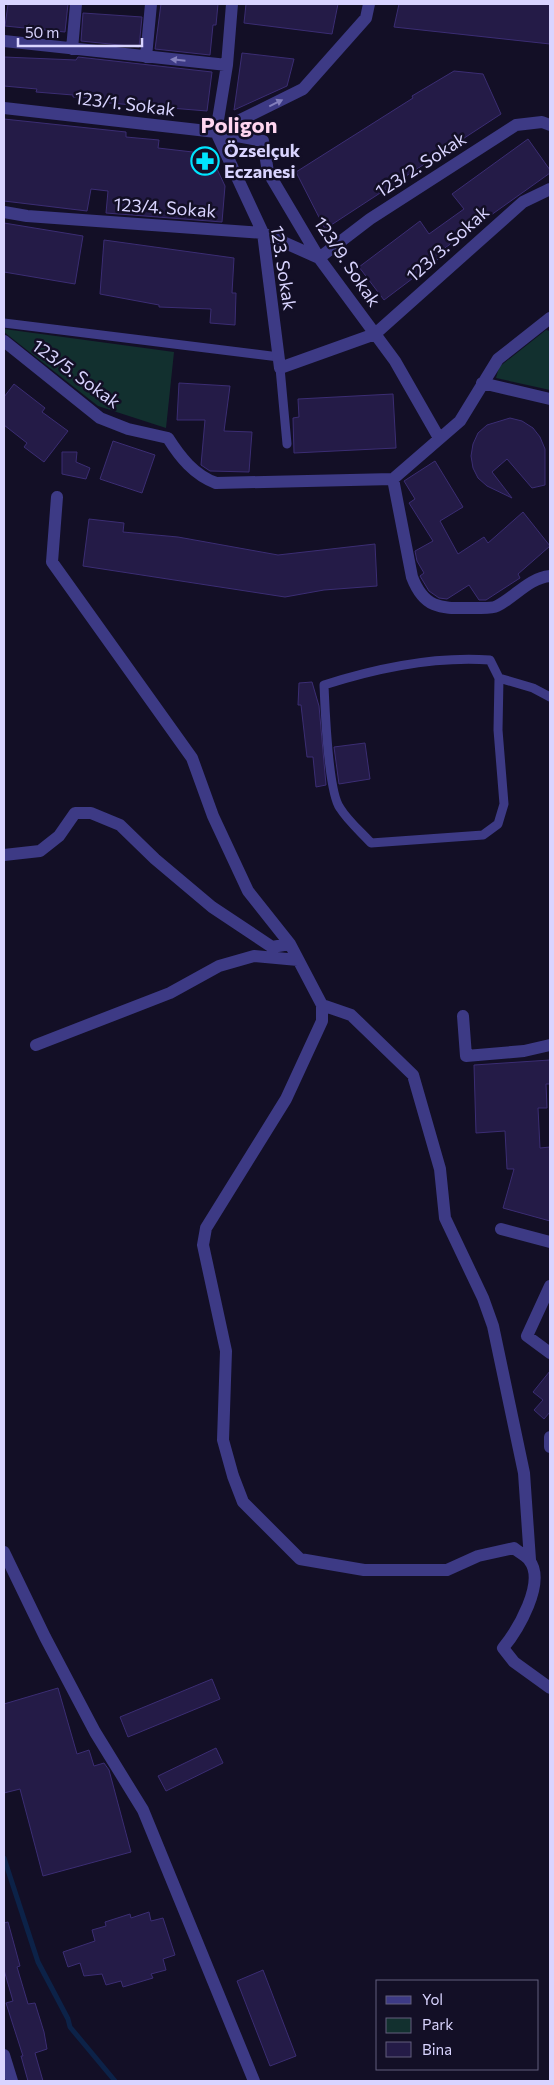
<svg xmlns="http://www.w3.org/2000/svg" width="554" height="2085" viewBox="0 0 554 2085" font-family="Commissioner,sans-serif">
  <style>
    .green { fill: #12302f }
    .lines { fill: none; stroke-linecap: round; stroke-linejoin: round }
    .stream { stroke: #0c2248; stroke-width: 5 }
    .building { fill: #241b47; stroke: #3b2d73 }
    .service { stroke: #3d3a85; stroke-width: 9 }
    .minor { stroke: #3d3a85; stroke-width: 12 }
    .oneway { fill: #837fbc }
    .labels { text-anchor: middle; stroke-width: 5; stroke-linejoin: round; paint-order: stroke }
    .street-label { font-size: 18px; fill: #d9d4ff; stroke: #130f26 }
    .poi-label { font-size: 18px; font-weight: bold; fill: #d9d4ff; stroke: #130f26; text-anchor: start }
    .district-label { font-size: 22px; font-weight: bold; fill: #ffd6f0; stroke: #130f26 }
  </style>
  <rect width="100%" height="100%" fill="#130f26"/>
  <path class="green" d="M4,329L174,352L166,428L98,406L4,332Z
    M546,330L550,331V390L496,378L499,367Z"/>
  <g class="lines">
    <path class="stream" d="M4,1858L38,1962L68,2019L70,2027L115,2081"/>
  </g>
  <path class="building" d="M8,4H68L65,32L5,26Z
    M161,4H218L216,25H213L210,55L155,49Z
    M246,4H338L332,34L244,23Z
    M399,4H550V44L394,27Z
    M83,13L142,17L139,47L81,41Z
    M242,53L294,59L287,86L234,110Z
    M4,57L76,60L78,57L212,72L207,111L109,103V99L73,97V95L36,92L37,89L4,86Z
    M454,71L483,74L501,114L325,229L296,172L413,98L412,96Z
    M4,119L126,132V137L159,140L158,148L210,154L225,186L222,222L106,213L108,191L91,189L87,211L4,201Z
    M528,139L550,170V173L442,250L445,254L384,300L359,267L420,221L429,234L464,209L452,194Z
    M4,223L83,236L75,284L4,272Z
    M104,240L234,258L232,293H236L235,325L210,323L211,309L159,307V305L100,294Z
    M179,383L230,386L224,431L252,432L249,472L210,471L201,465L205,420H177Z
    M14,384L45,408L42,412L68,431L44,462L24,447L27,443L4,425V397Z
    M393,394L396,448L294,453L293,418L299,417L298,399Z
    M510,418L522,421L533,428L540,437L545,449V485L532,488L507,459L492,472L512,498L487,486L478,478L473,468L471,456L473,444L478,433L487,425Z
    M113,441L155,455L142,493L100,479Z
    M62,452H77L76,462L90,468L86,479L62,474Z
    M435,461L463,507L440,521L458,554L484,537L488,543L523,512L550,546L518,574L520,578L486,600H479L469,585L447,599L439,598L429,591L420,576L424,573L417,561L415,551L433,541L409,503L415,499L404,481Z
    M89,519L124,523L123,532L178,537L278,555L375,544L377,586L324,590L285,597L83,566Z
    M312,682L319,706L326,785L316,787L313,757H307L301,705H298L299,683Z
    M365,743L370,779L339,784L334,747Z
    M550,1060V1084H546L547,1108H538L540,1148L550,1147V1221L503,1208L514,1169H507L505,1131L476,1133L474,1065Z
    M550,1371V1412L544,1419L534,1410L543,1400L533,1392Z
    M212,1679L220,1699L128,1737L120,1717Z
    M58,1688L77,1754L89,1750L94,1766L104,1763L109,1770L131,1852L43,1876L20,1789L4,1793V1704Z
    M216,1748L223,1763L166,1791L158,1776Z
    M149,1912L151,1921L163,1918L175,1955L163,1959L166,1970L151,1974L153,1978L123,1987L121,1981L106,1985L102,1974L84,1976L80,1963L68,1967L63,1952L95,1941L92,1930L106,1926L105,1922L130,1914L131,1918Z
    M8,1922L20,1966L17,1967L28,2004L35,2003L44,2032L47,2049L35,2053L43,2081H28L21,2056H23L6,2003L13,2001L4,1970V1923Z
    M263,1970L296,2056L270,2066L237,1981Z"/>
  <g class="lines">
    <path class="service" d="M4,323L279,357
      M280,368L287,444
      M499,678L498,730L504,804L498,824L483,835L371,843C361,832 348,821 340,808C328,792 325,708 324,685C377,668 434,656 490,660L499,678L533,688L550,697"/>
    <path class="minor" d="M232,4L227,65L216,132L263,233L280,368L375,334L523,202L550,189
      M4,41L227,65
      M72,49L76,4
      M146,57L151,4
      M4,108L216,132L263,141L268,172L319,258L395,361L439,438
      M216,132L303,89L366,18L369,4
      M4,212L27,216L263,233L319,258
      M319,258L370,219L516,125L542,122L550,125
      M4,341L100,418L128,429L168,438C180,457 194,475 216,483L393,479
      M482,383L550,399
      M393,479L412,577C425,611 443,608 474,608C481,608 491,609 497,606C515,597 529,578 550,576
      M393,479L460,421L498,359L550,318
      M57,497L52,562L192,758L213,816L248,891L290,944L322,1005L351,1015L413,1075L440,1169L445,1218L483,1298L493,1326L524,1473L530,1560
      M4,855L40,851L59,836L75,813H91L120,825L155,859L212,907L272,947L290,944
      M322,1005V1021L286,1099L206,1228L203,1245L226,1351L223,1440L233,1476L243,1502L300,1559L364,1570H447L478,1556L514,1548C518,1552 526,1555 529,1560C547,1582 517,1631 503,1648L514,1662L550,1688
      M463,1016L466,1056L524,1051L550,1045
      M36,1045L170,993L219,966L254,956L298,960
      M501,1229L550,1242
      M550,1286L527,1336L550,1353
      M550,1437V1447
      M4,1552L45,1637L95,1732L143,1810L254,2081
      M4,2055L12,2081"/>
  </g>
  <defs><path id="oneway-solid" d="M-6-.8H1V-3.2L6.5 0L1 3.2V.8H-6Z" transform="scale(1.25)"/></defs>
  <g class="oneway">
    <use href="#oneway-solid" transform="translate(178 60) rotate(-174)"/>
    <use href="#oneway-solid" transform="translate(276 103) rotate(-26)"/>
  </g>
  <defs>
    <g id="pharmacy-ring" transform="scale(1.4375)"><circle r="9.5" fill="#130f26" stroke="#00e5ff" stroke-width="1.5"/><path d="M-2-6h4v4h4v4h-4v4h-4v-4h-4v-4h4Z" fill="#00e5ff"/></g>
  </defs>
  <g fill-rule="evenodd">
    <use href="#pharmacy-ring" x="205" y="161"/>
  </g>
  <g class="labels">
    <g class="street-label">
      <text transform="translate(125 104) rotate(7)" y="6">123/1. Sokak</text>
      <text transform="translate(421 165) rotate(-33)" y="6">123/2. Sokak</text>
      <text transform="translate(165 208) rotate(4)" y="6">123/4. Sokak</text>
      <text transform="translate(448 244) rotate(-42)" y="6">123/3. Sokak</text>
      <text transform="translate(347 262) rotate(56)" y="6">123/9. Sokak</text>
      <text transform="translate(283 268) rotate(81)" y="6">123. Sokak</text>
      <text transform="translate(76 374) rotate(36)" y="6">123/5. Sokak</text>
    </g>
    <g class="poi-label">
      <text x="224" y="157">Özselçuk<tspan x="224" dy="21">Eczanesi</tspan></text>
    </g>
    <g class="district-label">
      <text x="239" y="133">Poligon</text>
    </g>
  </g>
  <rect width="554" height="2085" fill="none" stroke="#d9d4ff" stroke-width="10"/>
  <rect x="376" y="1980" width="162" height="90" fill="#130f26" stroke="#625e7d"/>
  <rect x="386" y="1996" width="25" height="8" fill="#3d3a85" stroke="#625e7d"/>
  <text x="422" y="2005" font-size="15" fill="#d9d4ff">Yol</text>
  <rect x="386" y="2018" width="25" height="15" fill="#12302f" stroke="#625e7d"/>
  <text x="422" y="2030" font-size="15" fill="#d9d4ff">Park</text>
  <rect x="386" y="2042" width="25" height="15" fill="#241b47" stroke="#625e7d"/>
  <text x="422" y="2055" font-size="15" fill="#d9d4ff">Bina</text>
  <path d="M18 38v8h124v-8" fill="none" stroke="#d9d4ff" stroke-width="2.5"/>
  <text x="25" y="38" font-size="15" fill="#d9d4ff" stroke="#130f26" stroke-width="4" paint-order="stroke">50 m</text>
</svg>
